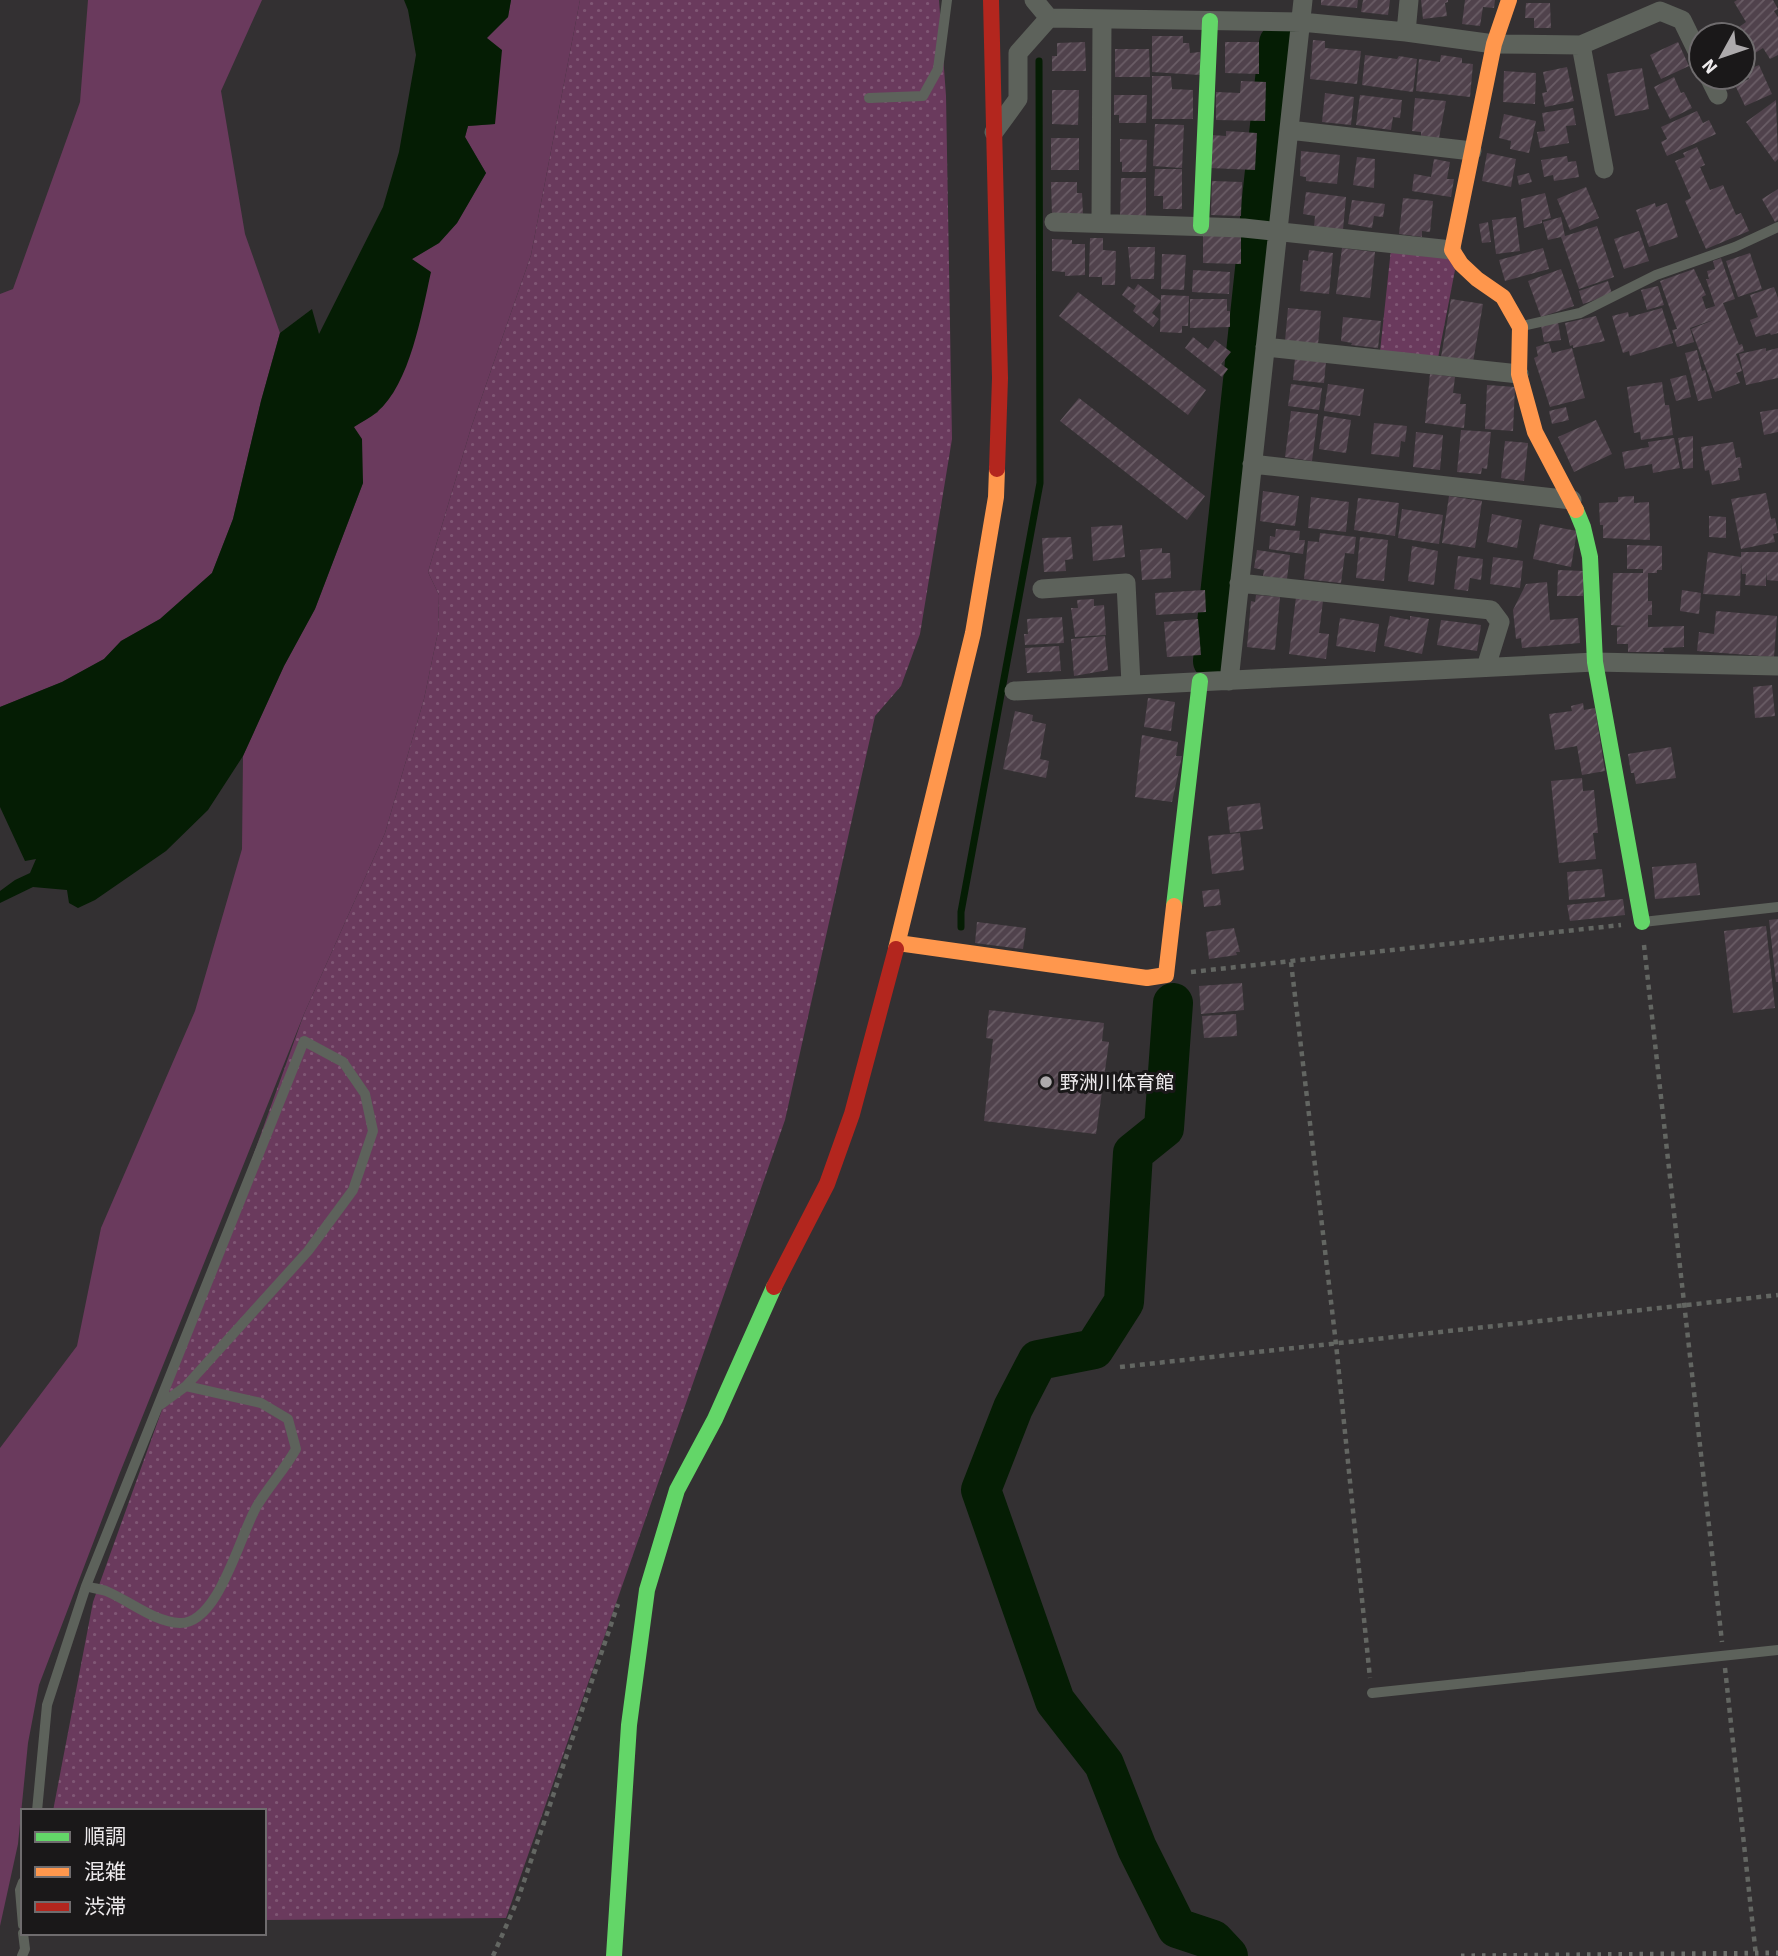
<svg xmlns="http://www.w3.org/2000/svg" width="1778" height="1956" viewBox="0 0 1778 1956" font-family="'Source Sans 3','Noto Sans JP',sans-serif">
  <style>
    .grass { fill: #6a3a5d }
    .park { fill: url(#park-dots) }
    .water { fill: #051d04 }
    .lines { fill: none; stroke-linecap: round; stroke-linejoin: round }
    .stream { stroke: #051d04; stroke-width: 7 }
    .river { stroke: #051d04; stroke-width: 40 }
    .building { fill: url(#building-hatch) }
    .path { stroke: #636662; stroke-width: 4.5; stroke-dasharray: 5 5; stroke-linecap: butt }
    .lane { stroke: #5d625b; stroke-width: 10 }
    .street { stroke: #5d625b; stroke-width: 19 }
    .fast { stroke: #63d668; stroke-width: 16 }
    .slow { stroke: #ff974d; stroke-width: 16 }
    .jam { stroke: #b3261e; stroke-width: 16 }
    .rail { stroke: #6d706c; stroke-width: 5; stroke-dasharray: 3.5 7; stroke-linecap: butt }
    .poi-dot { fill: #adaaac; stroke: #1a1819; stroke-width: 2.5 }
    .labels { text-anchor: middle; stroke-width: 6; stroke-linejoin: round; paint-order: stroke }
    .poi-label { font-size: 19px; fill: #eeebed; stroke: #1a1819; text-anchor: start }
  </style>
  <defs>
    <pattern id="park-dots" width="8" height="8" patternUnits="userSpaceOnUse" patternTransform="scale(1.75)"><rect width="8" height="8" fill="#6a3a5d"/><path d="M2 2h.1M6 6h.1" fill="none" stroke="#805775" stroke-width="1.8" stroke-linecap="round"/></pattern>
    <pattern id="building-hatch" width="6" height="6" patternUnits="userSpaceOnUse" patternTransform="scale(1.75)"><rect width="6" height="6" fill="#50424c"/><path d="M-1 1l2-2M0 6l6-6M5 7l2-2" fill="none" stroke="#6a5d66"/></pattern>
  </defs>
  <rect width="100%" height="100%" fill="#333032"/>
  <path class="grass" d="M88,0H262L221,91L245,234L280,333L261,401L233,519L212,573L160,619L121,641L104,659L62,682L0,707V294L13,289L80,102Z
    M511,0H580L531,255L471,428L428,572L439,595L438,632L424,699L385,833L304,1014L119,1475L39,1685L28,1743L18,1844L0,1926V1448L77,1346L101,1228L195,1011L242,849L243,756L284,666L315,609L363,483L353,427L378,412L412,259L439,243L457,223L486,173L465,137L468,126L495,124L486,38L508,17Z"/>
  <path class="park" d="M580,0H939L946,96L952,439L920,634L901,686L875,716L785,1120L506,1918L264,1920V1811H53L93,1602L304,1014L385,833L424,699L438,632L439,595L428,572L471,428L531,255Z
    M1391,249L1448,257L1455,270L1438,358L1380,352Z"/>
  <path class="water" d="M404,0H511L508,17L487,38L502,50L495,124L468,126L465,137L486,173L457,223L439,243L412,259L431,272C422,312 410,385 377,412C370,418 361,422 354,427L362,439L363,483L315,609L284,666L243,756L208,810L166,851L95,900L78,908L69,903L67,890L33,887L0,903V891L15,880L30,873L36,859L25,861L0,807V707L62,682L104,659L121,641L160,619L212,573L233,519L261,401L280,333L312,309L319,334L383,207L399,152L416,55L408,10Z"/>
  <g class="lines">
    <path class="stream" d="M961,927V912L1040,483L1039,61"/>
    <path class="river" d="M1260,217L1279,43
      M1213,661L1258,241
      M1173,1003L1164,1128L1133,1153L1124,1302L1094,1349L1038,1360L1013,1408L981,1490L1055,1701L1104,1764L1137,1848L1177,1928L1213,1940L1228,1956"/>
  </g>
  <path class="building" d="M1321,0H1358L1357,8L1321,5Z
    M1363,0H1390L1388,15L1361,12Z
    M1421,0H1448V2L1445,3L1447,16L1423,19Z
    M1465,0H1495L1494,8L1483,7L1480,26L1462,24Z
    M1737,0H1773L1778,9L1774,11L1778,17V55L1770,59L1763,48L1755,53L1739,27L1746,22L1734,2Z
    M1526,3H1550L1551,28H1534V18H1525Z
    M1152,36H1183V43H1189L1190,53L1200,52V75L1152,72Z
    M1313,40L1325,41V48L1361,51L1357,84L1310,79Z
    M1085,42L1086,71H1052V56H1057V43Z
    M1225,42H1259V74L1225,73Z
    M1678,42L1689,66L1661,79L1650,55Z
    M1115,49H1149L1150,77H1115Z
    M1365,55L1397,59L1399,56L1417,59L1413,92L1362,85Z
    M1441,55L1462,58V63L1473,64L1470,97L1416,91L1419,59L1440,62Z
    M1759,65L1772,94L1745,106L1735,85L1749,79L1745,71Z
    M1567,67L1574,101L1545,107L1542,93L1547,92L1543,72Z
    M1642,68L1649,109L1615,116L1607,74Z
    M1504,71L1536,73L1535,104L1503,102Z
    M1152,76H1171L1172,89L1193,90V119H1152Z
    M1674,77L1681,93L1684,92L1692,108L1670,119L1654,87Z
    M1241,81L1266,82L1265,121L1216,120V92L1240,93Z
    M1052,90H1079L1078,125L1052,124Z
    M1325,93L1354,97L1351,125L1322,122Z
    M1114,95H1147L1146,123H1119V115H1114Z
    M1360,95L1402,100L1400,118L1393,117L1391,130L1356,125Z
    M1415,98L1446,101L1439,138L1421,136V132L1412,131Z
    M1776,100L1778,159L1775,162L1746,122Z
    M1573,108L1576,125L1566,126L1569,143L1540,148L1537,132L1545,131L1542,113Z
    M1697,111L1703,123L1709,120L1716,134L1667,156L1661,142L1667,139L1661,127Z
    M1504,114L1536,121L1529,153L1510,149L1511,141L1499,138Z
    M1155,124L1184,125L1182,168L1153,166Z
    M1226,131L1257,133L1255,170L1210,168L1211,135L1226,136Z
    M1051,138H1079V170H1051Z
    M1120,139L1147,140L1146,172H1122V162H1120Z
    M1697,147L1705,165L1700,167L1710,190L1723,185L1736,215L1741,213L1749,231L1706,249L1685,201L1691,198L1675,161L1685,157L1683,153Z
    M1301,151L1340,155L1337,184L1306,181V177L1300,176Z
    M1487,153L1516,159L1511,187L1482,181Z
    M1567,156L1568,162L1576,161L1579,177L1554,181L1553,175L1544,177L1541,160Z
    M1357,157L1375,159L1374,188L1353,185Z
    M1434,159L1450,162L1447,179H1454L1451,197L1412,191L1414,174L1431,177Z
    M1155,169H1182V209H1163V196H1154Z
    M1529,173L1532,182L1519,185L1517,176Z
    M1121,178H1146V217H1120Z
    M1212,181L1242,182L1241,216L1211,215Z
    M1051,182H1077V193H1082L1083,215H1052Z
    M1586,187L1599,218L1570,230L1557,199Z
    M1778,189V220L1775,222L1762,199Z
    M1306,192L1346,197L1343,230L1314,227L1315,216L1303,214Z
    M1545,193L1551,218L1542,220V223L1524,228L1521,199Z
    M1403,198L1433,201L1430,232L1422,231V237L1399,234Z
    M1352,200L1385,204L1383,217L1374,216L1372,228L1348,224Z
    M1655,203L1656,207L1667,203L1678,237L1649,247L1636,210Z
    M1516,217L1520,251L1496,254L1492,220Z
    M1561,217L1565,236L1597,226L1614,277L1579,289L1561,237L1548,240L1543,222Z
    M1488,222L1491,242L1482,243L1479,224Z
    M1639,231L1649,261L1624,269L1614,239Z
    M1203,234L1241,235V264L1203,263Z
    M1090,238H1103V250L1116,251L1115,285H1102V277H1089Z
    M1052,239L1072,240V244H1085V275L1065,276V272L1052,271Z
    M1128,247H1155L1154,279H1131Z
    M1342,248L1375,252L1370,298L1336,294Z
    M1543,248L1549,269L1505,281L1499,260Z
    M1309,250L1333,253L1329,294L1300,291L1303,260L1308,261Z
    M1750,253L1762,289L1738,297L1726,261Z
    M1162,254L1186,255L1184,290L1161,289Z
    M1721,258L1735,299L1723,303L1739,345L1742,344L1744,351L1736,354L1742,371L1736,373L1740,383L1715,392L1691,329L1716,319L1690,328L1694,342L1677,347L1672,330L1677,329L1660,281L1694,269L1706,295L1702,297L1706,309L1715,306L1706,279H1709L1707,271L1715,269L1713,261Z
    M1561,269L1574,306L1541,317L1528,281Z
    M1193,270L1230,272L1229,294L1192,292Z
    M1608,281L1612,294L1583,304L1579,291Z
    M1138,284L1161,301L1152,313L1159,319L1153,327L1133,311L1136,306L1122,295L1128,286L1134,290Z
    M1658,286L1664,305L1647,310L1641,290Z
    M1774,287L1778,298V333L1771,335L1770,333L1756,337L1750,320L1758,317L1750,295Z
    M1078,292L1206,390L1188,415L1059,316Z
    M1161,295L1189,296L1188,326H1182V333L1160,332Z
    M1190,299H1227V311H1230V327L1190,328Z
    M1451,299L1483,304L1473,362L1441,357Z
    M1288,308L1321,311L1318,345L1285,341Z
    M1662,308L1673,343L1630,356L1629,351L1623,353L1612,316L1628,312L1629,317Z
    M1596,316L1605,341L1573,348V345L1570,346L1565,323Z
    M1343,317L1381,321L1378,348L1351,345L1352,343L1341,341Z
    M1558,322L1561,340L1544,342L1541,325Z
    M1193,337L1208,349L1215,340L1231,352L1221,364L1228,369L1222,377L1185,348Z
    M1549,343L1552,353L1572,348L1585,398L1550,407L1534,358L1538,356L1536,347Z
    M1766,348V351L1778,348V378L1746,385L1739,354Z
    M1697,350L1702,371L1705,370L1712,398L1698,401L1685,353Z
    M1295,358L1326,361L1324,383L1293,380Z
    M1430,374L1455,377L1453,393L1461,394L1460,404H1466L1464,428L1425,423Z
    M1686,375L1691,397L1676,401L1670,379Z
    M1662,382L1665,405H1669L1673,435L1641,440L1640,432L1634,433L1627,387Z
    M1291,384L1322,388L1319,410L1288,406Z
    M1328,384L1364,389L1360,416L1324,411Z
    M1487,385L1515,387L1513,431L1485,429Z
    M1079,398L1205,496L1187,520L1060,421Z
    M1566,407L1569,420L1552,424L1549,411Z
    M1778,409V432L1764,435L1760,412Z
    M1291,411L1318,414L1312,461L1285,457Z
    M1324,416L1351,420L1346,453L1319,449Z
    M1596,420L1612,454L1574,472L1558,437Z
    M1374,423L1407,426L1405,442L1401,441L1399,457L1371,454Z
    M1461,430L1491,432L1487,469L1482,468L1481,474L1457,472Z
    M1416,432L1443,435L1440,470L1413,467Z
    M1693,436V468L1683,469L1678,438Z
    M1674,438L1680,468L1653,473L1652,464L1625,469L1622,452L1649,447L1648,442Z
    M1505,441L1528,443L1524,481L1501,478Z
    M1733,442L1736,458L1740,457L1742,468H1738L1740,480L1712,485L1709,470L1705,471L1701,447Z
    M1263,491L1299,496L1295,526L1260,521Z
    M1766,493L1771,519L1775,518L1778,533L1773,534L1775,542L1741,549L1731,499Z
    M1449,496L1482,501L1475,548L1442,543Z
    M1634,496V503L1649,502L1650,540L1603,538V525H1600L1599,503L1618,502V497Z
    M1311,497L1349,502L1346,532L1308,528Z
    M1358,498L1399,503L1395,536L1354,530Z
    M1402,509L1443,515L1439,544L1398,538Z
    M1492,514L1522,520L1517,548L1487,542Z
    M1709,516L1726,517V538L1709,537Z
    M1540,524L1577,531L1571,567L1533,559Z
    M1122,525L1125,557L1093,561L1091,527Z
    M1276,529L1300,531L1299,540H1305L1303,554L1269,549L1270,536L1275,537Z
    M1320,533L1356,537L1354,554L1345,553L1341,583L1304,579L1308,541L1319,542Z
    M1071,537L1073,559L1065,560L1066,571L1044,572L1042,538Z
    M1360,537L1388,540L1384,581L1356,578Z
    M1627,545L1662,546V570H1657V573H1648V601H1652V615H1648V627L1684,626V647L1663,648L1664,652H1628V644H1617V627L1626,626L1611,625L1613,573H1643V569H1627Z
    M1412,546L1438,551L1434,585L1408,581Z
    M1162,548V553H1170L1171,578L1142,580L1140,550Z
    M1257,550L1290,555L1287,579L1263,576L1264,570L1254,568Z
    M1708,552L1741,557V552H1778V581L1767,580L1766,572V586L1745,585L1746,574H1742L1741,562L1740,596L1703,594Z
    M1458,556L1483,559L1481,580L1470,578L1468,591L1454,589Z
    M1493,557L1523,561L1520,588L1490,584Z
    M1558,570L1583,571V596H1557Z
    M1547,582L1550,620L1578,618L1580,643L1522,648L1521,638L1516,639L1513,610L1526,584Z
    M1205,590L1206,612L1156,615L1155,593Z
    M1682,590L1701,593L1699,614L1680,611Z
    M1256,595L1280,597L1275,650L1247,647L1251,601L1255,602Z
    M1296,597L1323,601L1319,633L1329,634L1326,659L1289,654Z
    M1094,599V606L1104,605L1106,635L1075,637L1071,608H1078L1077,600Z
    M1716,611L1777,616L1774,657L1697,651L1699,632L1714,634Z
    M1390,616L1410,620V616L1429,619L1422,654L1384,646Z
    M1062,617L1064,643L1025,645L1024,634H1028L1027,619Z
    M1340,618L1379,624L1375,652L1336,646Z
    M1198,619L1201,655L1167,657L1164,622Z
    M1441,620L1481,625L1477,651L1437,645Z
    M1105,636L1108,670L1074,676L1071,639Z
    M1059,646L1061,671L1027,673L1025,648Z
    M1772,685L1775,716L1755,718L1753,687Z
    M1148,698L1175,702L1171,731L1144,727Z
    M1583,703L1584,710L1595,708L1605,771L1582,775L1577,746L1555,750L1549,714L1572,711L1571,706Z
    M1015,711L1033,715L1032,721L1046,724L1040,759L1049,761L1046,778L1003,769Z
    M1142,735L1178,742L1176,756H1182L1172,802L1135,797Z
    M1671,747L1676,778L1636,784L1634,773H1631L1628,754Z
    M1582,778L1583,791L1594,790L1598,833H1593L1596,859L1559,863L1551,781Z
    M1260,803L1263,829L1230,833L1227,807Z
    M1240,833L1244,870L1212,874L1208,836Z
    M1696,863L1700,895L1655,899L1652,867Z
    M1602,869L1605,897L1569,900L1567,872Z
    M1219,889L1221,905L1204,907L1202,891Z
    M1623,899L1625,915L1570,921L1567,905Z
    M1778,919V982H1776L1769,920Z
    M977,922L1026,928L1023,949L975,943Z
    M1766,926L1775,1008L1733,1013L1724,931Z
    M1234,928L1240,952H1236L1237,955L1209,959L1206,932Z
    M1242,983L1244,1010L1201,1014L1199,986Z
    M989,1010L1104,1023L1102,1041L1109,1042L1096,1134L984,1121L993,1039L986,1038Z
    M1236,1014L1237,1036L1204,1038L1202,1016Z"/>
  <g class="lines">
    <path class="path" d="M1644,945L1722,1642
      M1291,962L1336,1344L1370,1678
      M1191,972L1621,925
      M1120,1367L1778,1295
      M1725,1668L1756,1956
      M493,1956L518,1899L618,1604"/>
    <path class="lane" d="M869,98L923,96L938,69L947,0
      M1522,326L1580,313L1656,275L1735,247L1778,227
      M1643,922L1778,907
      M86,1586C92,1588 100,1589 106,1591C130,1601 154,1622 180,1623C219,1624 240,1534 257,1506C269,1486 285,1469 296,1449L288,1419L261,1403L186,1386L160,1405
      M1372,1693L1778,1650
      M37,1811L47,1705L86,1586L304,1041L343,1062L365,1094L373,1131L353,1190L308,1251L186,1386
      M23,1882L20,1890L23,1925
      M22,1956L25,1949L23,1933"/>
    <path class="street" d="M1034,0L1049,18
      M1406,32L1409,0
      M1581,45L1604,169
      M1709,77L1718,95
      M1289,130L1472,151
      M994,132L1018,99V53L1049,18L1301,22L1406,32L1494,44L1581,45L1660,11L1682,20L1701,59
      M1054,222L1244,228L1452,250
      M1101,223L1102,19
      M1265,347L1519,374
      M1252,464L1572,500
      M1239,583L1491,610L1500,622L1486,667
      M1042,589L1126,583L1131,684
      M1229,681L1303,0
      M1014,691L1595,662L1778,666"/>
    <path class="fast" d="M1201,226L1210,21
      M1576,510L1583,527L1590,557L1595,662L1642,922
      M1174,906L1200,681
      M614,1956L629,1725L647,1590L677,1490L715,1419L774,1287"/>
    <path class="slow" d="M1509,0L1494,44L1452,250L1461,264L1477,279L1503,297L1520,327L1519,374L1535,432L1576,510
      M898,943L1147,978L1166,975L1174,906
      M896,949L973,633L996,497L997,469"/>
    <path class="jam" d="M991,0L1000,378L997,469
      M774,1287L827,1184L852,1114L896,949"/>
    <path class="rail" d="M1461,1956L1778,1953"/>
  </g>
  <circle class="poi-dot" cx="1046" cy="1082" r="7"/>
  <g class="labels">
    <g class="poi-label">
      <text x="1060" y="1089">野洲川体育館</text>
    </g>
  </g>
  <rect x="21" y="1809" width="245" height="126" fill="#1a1819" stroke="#6f6c6e" stroke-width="2"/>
  <rect x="35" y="1832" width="35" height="10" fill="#63d668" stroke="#6f6c6e" stroke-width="2"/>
  <text x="84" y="1844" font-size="21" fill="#eeebed">順調</text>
  <rect x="35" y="1867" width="35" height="10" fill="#ff974d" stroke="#6f6c6e" stroke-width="2"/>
  <text x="84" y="1879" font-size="21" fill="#eeebed">混雑</text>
  <rect x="35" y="1902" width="35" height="10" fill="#b3261e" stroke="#6f6c6e" stroke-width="2"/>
  <text x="84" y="1914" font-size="21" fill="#eeebed">渋滞</text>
  <g transform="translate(1722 56) rotate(230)"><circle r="33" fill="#1a1819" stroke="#6f6c6e" stroke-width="2"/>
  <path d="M0-5L12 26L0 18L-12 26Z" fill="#adaaac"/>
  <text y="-10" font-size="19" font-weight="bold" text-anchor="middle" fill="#eeebed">N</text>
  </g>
</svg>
